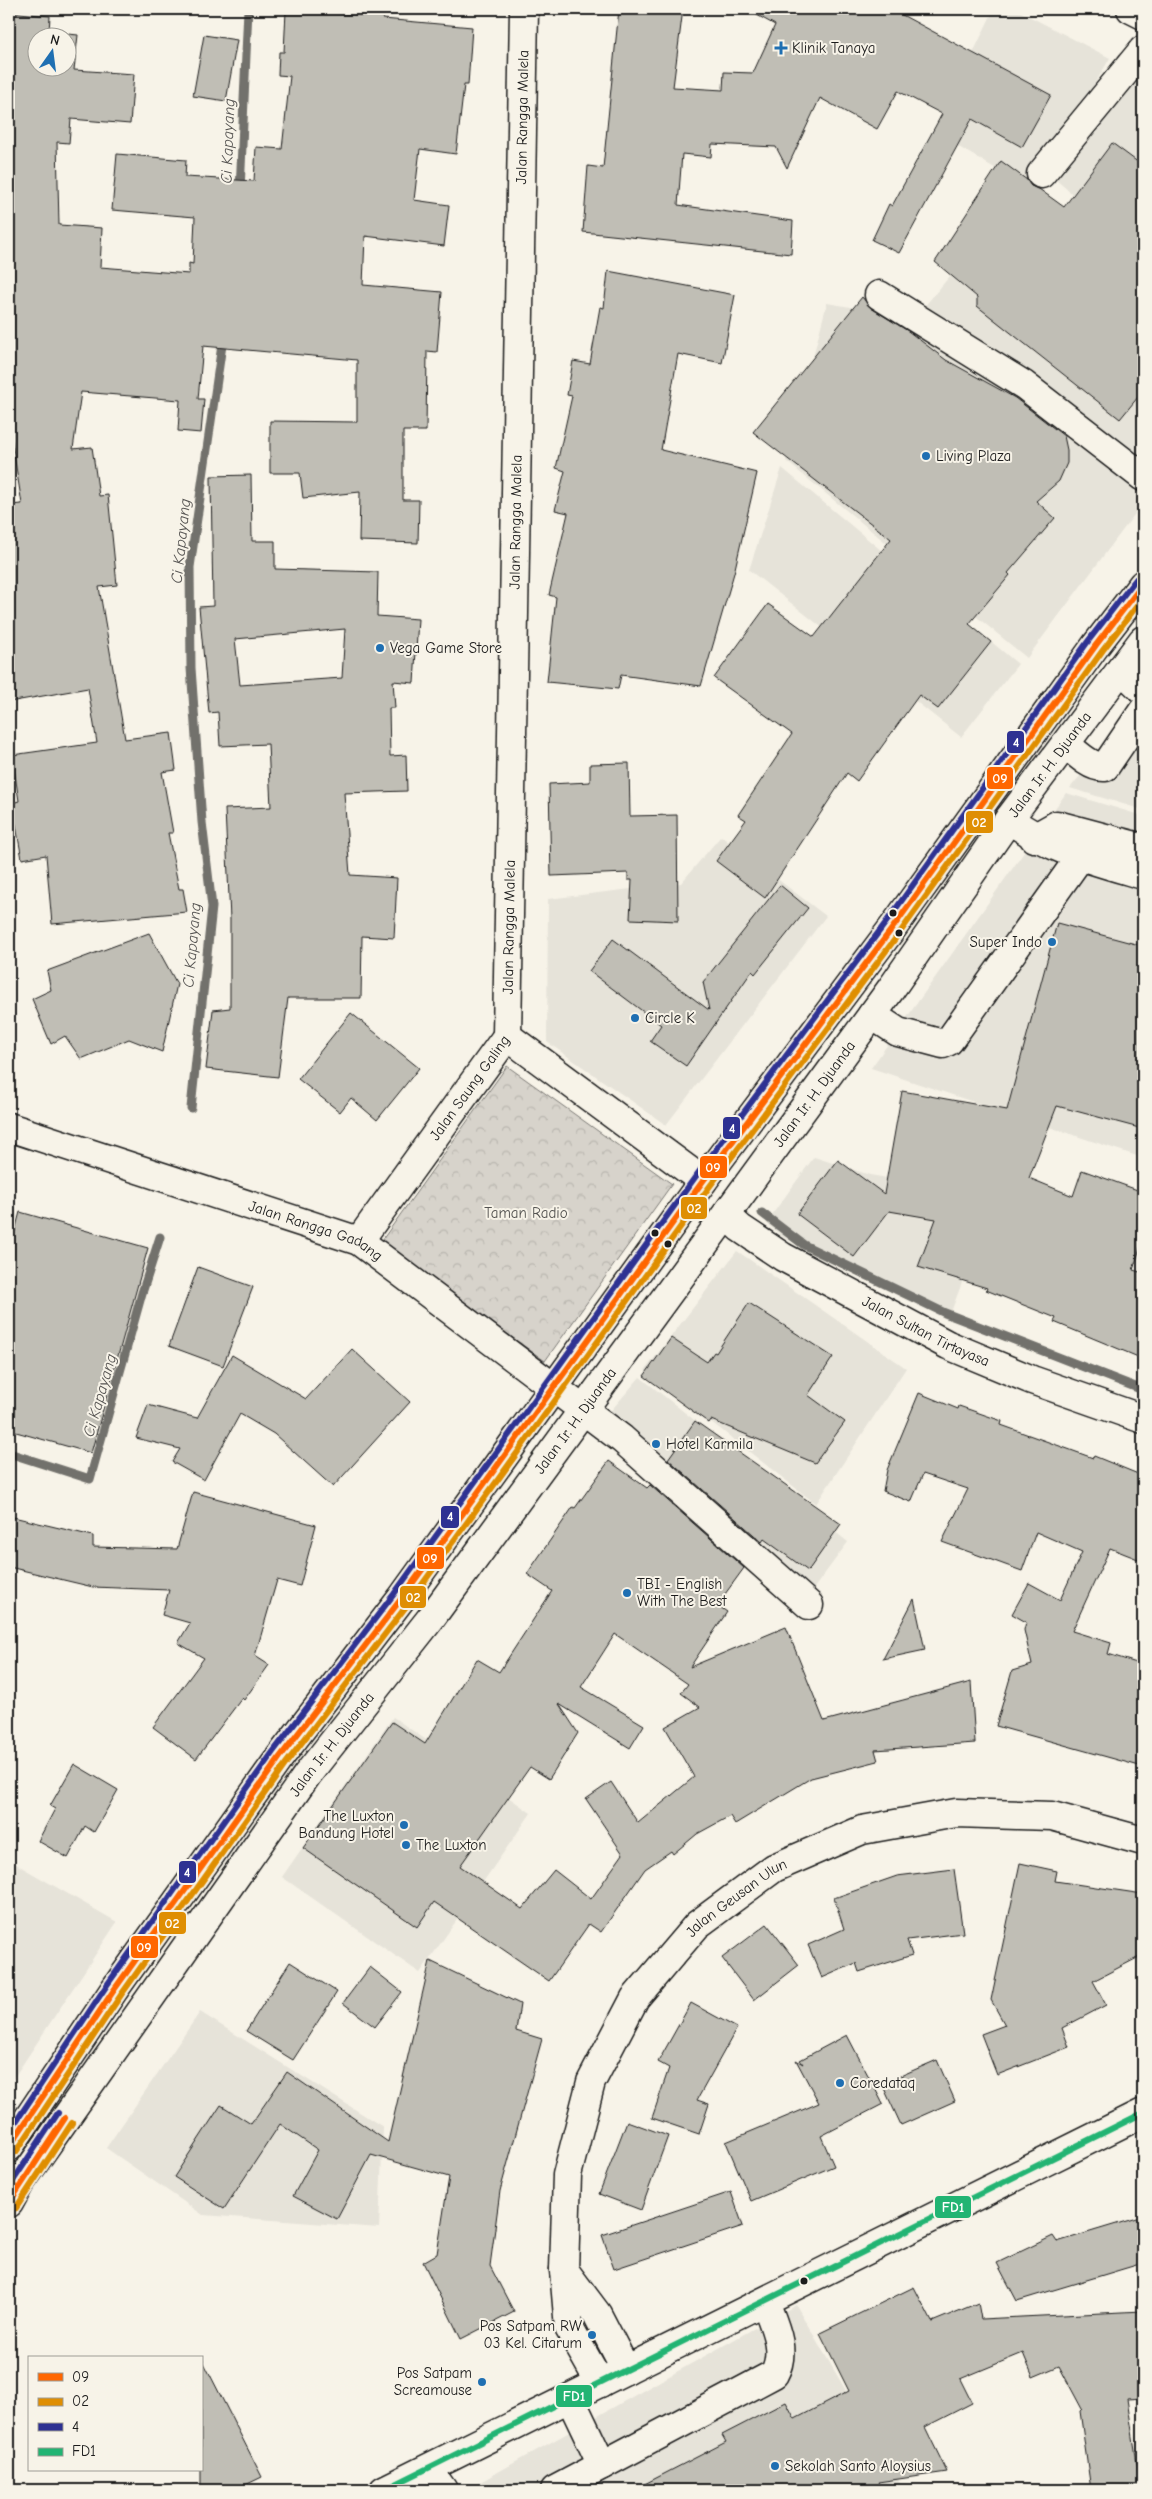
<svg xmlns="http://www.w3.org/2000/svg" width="1152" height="2499" viewBox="0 0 1152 2499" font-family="'Comic Neue',sans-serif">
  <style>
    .built { fill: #e6e3d9 }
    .park { fill: url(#park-crowns); stroke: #7a7874 }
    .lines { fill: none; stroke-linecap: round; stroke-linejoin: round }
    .stream { stroke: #72716c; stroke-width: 9 }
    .building { fill: #c0beb5; stroke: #1c1c1c; fill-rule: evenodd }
    .minor-casing { stroke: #1c1c1c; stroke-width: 31 }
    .major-casing { stroke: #1c1c1c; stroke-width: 31 }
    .minor { stroke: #f7f3e8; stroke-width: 28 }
    .major { stroke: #f7f3e8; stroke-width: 28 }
    .bus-1-casing { stroke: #f7f3e8; stroke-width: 10 }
    .bus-2-casing { stroke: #f7f3e8; stroke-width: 10 }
    .bus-3-casing { stroke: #f7f3e8; stroke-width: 10 }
    .bus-4-casing { stroke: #f7f3e8; stroke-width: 10 }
    .bus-1 { stroke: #f60; stroke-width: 6 }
    .bus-2 { stroke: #df8e03; stroke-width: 6 }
    .bus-3 { stroke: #2e3192; stroke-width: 6 }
    .bus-4 { stroke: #22b473; stroke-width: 6 }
    .poi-dot { fill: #1f6fb2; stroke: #f7f3e8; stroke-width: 2 }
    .bus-dot { fill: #1c1c1c; stroke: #f7f3e8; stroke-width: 2 }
    .labels { text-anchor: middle; stroke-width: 4; stroke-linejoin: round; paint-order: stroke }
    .poi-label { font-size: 15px; fill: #1c1c1c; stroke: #f7f3e8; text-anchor: start }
    .street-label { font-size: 15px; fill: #1c1c1c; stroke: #f7f3e8 }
    .park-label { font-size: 15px; fill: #545351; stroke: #f7f3e8 }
    .water-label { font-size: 16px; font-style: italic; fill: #565452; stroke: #f7f3e8 }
    .line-badge { stroke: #f7f3e8; stroke-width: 2 }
    .badge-label { font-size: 14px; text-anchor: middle; font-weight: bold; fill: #fff }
  </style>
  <defs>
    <pattern id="park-crowns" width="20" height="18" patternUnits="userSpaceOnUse" patternTransform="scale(1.25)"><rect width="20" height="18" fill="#d7d3cb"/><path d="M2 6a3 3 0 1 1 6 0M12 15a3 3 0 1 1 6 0" fill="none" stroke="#b8b5ae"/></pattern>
  </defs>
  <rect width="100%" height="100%" fill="#f7f3e8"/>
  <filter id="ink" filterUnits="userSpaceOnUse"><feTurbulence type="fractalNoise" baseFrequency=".02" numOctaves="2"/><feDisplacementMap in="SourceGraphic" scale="10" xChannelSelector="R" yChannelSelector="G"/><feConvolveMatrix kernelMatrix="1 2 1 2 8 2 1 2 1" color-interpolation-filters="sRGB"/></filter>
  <g filter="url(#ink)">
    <path class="built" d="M994,9H1015L1110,58L1032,190L935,133Z
      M1116,61L1143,84V326L1065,263L1102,219L1049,174Z
      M991,227L1143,340V470L1008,358L924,307Z
      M827,303L927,320L1143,481V503L1027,658L786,461Z
      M782,468L1018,664L961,737L749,570Z
      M1143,701V810L1070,788Z
      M1066,793L1143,816V1158L871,1068Z
      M721,836L826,916L666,1125L547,1042L548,899L681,883Z
      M814,1157L870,1175L994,1197L948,1320L783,1237L766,1223Z
      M737,1251L906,1368L816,1504L645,1370Z
      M640,1377L848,1542L806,1599L595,1429Z
      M393,1717L531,1813L420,1973L282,1877Z
      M9,1860L117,1922L9,2085Z
      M200,2012L383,2127L379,2228L203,2215L106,2148Z
      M796,2305L904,2490H466Z"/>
    <path class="park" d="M507,1066L672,1184L545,1361L380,1243Z"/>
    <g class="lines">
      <path class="stream" d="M240,191L248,9
        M191,1108L212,907L202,822L191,668L190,567L223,338
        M762,1213L804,1245L945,1313L1143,1390
        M9,1453L90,1479L142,1293L160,1237"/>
    </g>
    <path class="building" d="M619,9H683L673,87L723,90L724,72L753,73L775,25L746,9H891L1051,95L1022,147L972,119L899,253L872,240L889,204L892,206L942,114L898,91L877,129L820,98L787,168L776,147L712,144L711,157L682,154L678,205L793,221L791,254L583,232L588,166L603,168Z
      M286,11L383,16V19L472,27L468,85H464L456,154L420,149L414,200L449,205L444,246L365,236L363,285L442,292L437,352L427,351L426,431H403V500H419L418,543L359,541L360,492L303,498L300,473H270V421L357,422V360L203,346L198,399H204L201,433L178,431L180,400L81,392L73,449L92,447L99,496L108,495L117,585L99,587L125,739L171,733L176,770L162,772L173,833H168L179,889H183L187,912L52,924L46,855L22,859L12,803L19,801L12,755L97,743L88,688L9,702V505L22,504L11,436L9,435V12L50,16L49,32L78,35L74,70L134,74L130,124L71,119L69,143L57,142L59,225L102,228L100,267L189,274V263L193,264L195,217L112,210L117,154L186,160L185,177L254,181L256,147L282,149L290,76L278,75L279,52H284ZM38,38H68V68H38Z
      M204,35L237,40L226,101L193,96Z
      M1112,143L1143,166V391L1120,419L977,306V297L935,262L1001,161L1027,180L1031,186L1039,189L1064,207Z
      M608,271L735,295L722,363L678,354L661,450L757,473L734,573L701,686L621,675L618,689L547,682L556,597L549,595L568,513L555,510L565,471L556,468L572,396L567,395L573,361L590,364L600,307L604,308Z
      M862,297L871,308L908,331L946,360L1015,398L1064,436L1067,450V463L1059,481L1036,501L1055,518L1008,573L1010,575L969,624L991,642L938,709L919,695L857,781L847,773L765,898L716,861L746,820L738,815L792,734L714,678L768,604L814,637L891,539L753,432Z
      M251,475L252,541H275V569L378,572L377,616L418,619L414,683L393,681L395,708H389L390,756L406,755L407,791L344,793L350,875L397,878L394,938L362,936L361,998H288L278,1077L206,1069L213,1010L230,1008V919L225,809L271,807L268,744L220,746L218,712L209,713L199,607L213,606L211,476ZM345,629L342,678L240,685L235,639Z
      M629,763L630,816L677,815L678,921L630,919L632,880H628V873L551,876L549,784L590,782V764Z
      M780,885L808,908L755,974L752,971L686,1066L650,1041L661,1025L589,971L613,939L709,1010L703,982Z
      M1057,923L1143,946V1129L1057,1106L1029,1178L1073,1196L1082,1170L1143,1192V1239L1133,1270L1143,1273V1359L1054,1322L1056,1318L986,1290L987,1288L918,1267L936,1219L889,1211L854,1257L797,1214L838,1160L884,1194L902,1091L1007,1110Z
      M149,933L177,984L162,1052L129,1039L81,1059L65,1036L51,1044L32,999L51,990L47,971Z
      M351,1013L419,1068L377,1120L351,1098L340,1112L298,1079Z
      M20,1212L148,1248L91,1453L9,1430V1253Z
      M198,1267L253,1287L223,1366L169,1346Z
      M749,1303L833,1357L808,1395L845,1422L815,1463L711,1420L709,1423L644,1376L671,1338L707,1362L714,1352L716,1353Z
      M352,1349L410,1402L333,1487L274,1434L240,1414L204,1480L172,1462L180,1449L136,1438L148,1405L197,1418L232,1355L306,1399Z
      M919,1393L958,1409L959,1406L1002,1421L1001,1425L1093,1458L1094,1456L1143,1476V1561L1110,1548L1072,1631L1111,1643L1108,1654L1143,1665V1767L996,1726L1012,1671L1032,1665L1024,1630L1026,1622L1012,1614L1029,1583L1060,1600L1082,1552L1036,1532L1022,1571L942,1542L968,1489L923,1474L911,1502L883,1491L887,1470Z
      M695,1421L841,1524L808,1571L764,1539L762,1542L668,1459Z
      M609,1461L647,1488L650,1485L744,1568L717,1605L727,1612L690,1667L786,1627L824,1721L971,1682L975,1743L875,1750L878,1761L811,1778L735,1824L730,1816L697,1834L673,1854L671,1851L645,1869L601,1932L589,1924L549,1981L434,1902L417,1927L303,1848L392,1722L425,1744L477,1659L499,1672L552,1591L527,1574L573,1507L575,1508ZM615,1634L688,1684L681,1693L700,1707L665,1727L694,1777L638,1823L611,1782L586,1799L623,1854L591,1899L554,1870L522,1909L460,1866L530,1767L549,1779L578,1733L559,1704L630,1748L644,1725L581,1687Z
      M193,1492L316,1525L300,1586L277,1580L255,1656L269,1665L244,1700L242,1698L196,1759L153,1727L204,1658L178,1643L190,1623L162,1615L169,1590L93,1587L9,1567V1516L93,1536V1547L177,1549Z
      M914,1599L925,1650L883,1659Z
      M74,1764L118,1790L94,1832L85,1826L68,1858L38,1841L55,1809L50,1806Z
      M1020,1863L1057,1871L1055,1881L1143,1894V1955L1093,1981L1106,2005L1062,2028L1069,2047L997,2075L981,2034L1005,2025L991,2000Z
      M954,1869L963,1933L907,1940L912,1955L859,1972L856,1963L822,1978L808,1945L844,1929L834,1898L897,1876Z
      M767,1924L799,1965L754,2000L722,1958Z
      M430,1961L520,2004L516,2031L542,2039L500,2191L490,2266L514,2312L461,2339L423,2262L437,2254L449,2177L371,2155L337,2219L293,2196L318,2150L280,2124L224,2209L174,2177L221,2105L251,2124L287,2072L388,2142Z
      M290,1962L337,1992L293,2060L246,2031Z
      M370,1967L402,1992L375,2027L343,2003Z
      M691,2003L737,2028L697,2100L709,2104L699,2134L652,2118L669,2068L658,2062Z
      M847,2035L883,2104L821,2136L834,2166L751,2201L726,2142L819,2103L796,2060L803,2064L800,2060Z
      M937,2060L955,2101L901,2125L882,2084Z
      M627,2121L668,2136L641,2210L599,2194Z
      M731,2192L743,2226L614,2269L602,2235Z
      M1143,2216V2263L1017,2301L997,2263L1053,2236L1057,2242Z
      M914,2287L932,2322L978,2303L981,2319L1143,2311V2398L1127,2399L1141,2488L1091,2490L1080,2411L1082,2409L1059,2366L1033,2377L1023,2353L960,2379L972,2403L925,2427L947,2472L878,2482L882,2490H633L726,2442L722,2435L786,2402L795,2419L849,2391L820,2333Z
      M201,2357L262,2477L235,2490H201Z"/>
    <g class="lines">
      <g class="minor-casing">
        <g id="minor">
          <path d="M1131,9L1143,15"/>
          <path d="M1041,174L1143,50"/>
          <path d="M879,295L1024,385L1143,477"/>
          <path d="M1121,669L1143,690"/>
          <path d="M1066,744C1076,753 1091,768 1105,767L1143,711"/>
          <path d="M1009,819C1050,850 1095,861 1143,875"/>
          <path d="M1034,838L1057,825L1143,848"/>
          <path d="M872,1015L898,1032L943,1044L949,1041L1080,857"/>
          <path id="s1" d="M507,1036L524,9"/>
          <path d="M507,1036L703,1181"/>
          <path id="s2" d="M9,1127L359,1241L622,1439L809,1605"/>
          <path id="s3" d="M726,1215L740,1228L783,1257L948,1345L1032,1380L1143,1419"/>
          <path id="s4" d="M359,1241L507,1036"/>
          <path d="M564,2270L597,2314L626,2370"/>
          <path id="s5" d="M600,2383L569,2328L564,2270L567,2175L591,2082L635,1998L697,1925L774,1868L862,1830L956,1813L1052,1816L1143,1841"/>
          <path d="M570,2398L602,2465"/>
          <path d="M428,2469L443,2490"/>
          <path d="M384,2490L1143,2113"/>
          <path d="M555,2490L774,2374C787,2351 774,2325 765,2302"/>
        </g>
      </g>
      <g class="major-casing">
        <g id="major">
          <path d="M9,2147L114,1990L280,1757L401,1599L703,1181L894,926L1096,645L1143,584"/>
          <path id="s6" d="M9,2203L20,2183L307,1775L431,1618L891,989L1009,819L1143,640"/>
        </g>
      </g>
      <use href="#minor" class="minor"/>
      <use href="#major" class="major"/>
      <g class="bus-1-casing">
        <path id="bus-1" d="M9,2147L114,1990L280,1757L401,1599L703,1181L894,926L1096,645L1143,584
          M9,2203L65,2118"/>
      </g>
      <g class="bus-2-casing">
        <path id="bus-2" d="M16,2152L121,1995L287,1762L408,1604L710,1186L901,931L1103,650L1143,598
          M16,2208L72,2123"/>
      </g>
      <g class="bus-3-casing">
        <path id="bus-3" d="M9,2132L107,1985L273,1752L394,1594L696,1176L887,921L1089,640L1136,579
          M9,2187L58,2113"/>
      </g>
      <g class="bus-4-casing">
        <path id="bus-4" d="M384,2490L1143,2113"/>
      </g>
      <use href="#bus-1" class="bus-1"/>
      <use href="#bus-2" class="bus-2"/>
      <use href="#bus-3" class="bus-3"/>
      <use href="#bus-4" class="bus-4"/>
    </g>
  </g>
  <g class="poi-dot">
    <path d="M778.5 40.5h5v5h5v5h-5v5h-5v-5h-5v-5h5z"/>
    <circle cx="926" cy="456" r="5"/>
    <circle cx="380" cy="648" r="5"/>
    <circle cx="1052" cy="942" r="5"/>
    <circle cx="635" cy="1018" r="5"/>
    <circle cx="656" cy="1444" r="5"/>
    <circle cx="627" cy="1593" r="5"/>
    <circle cx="404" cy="1825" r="5"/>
    <circle cx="406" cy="1845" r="5"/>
    <circle cx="840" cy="2083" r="5"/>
    <circle cx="592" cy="2335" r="5"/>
    <circle cx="482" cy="2382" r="5"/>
    <circle cx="775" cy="2466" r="5"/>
  </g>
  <g class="bus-dot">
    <circle cx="893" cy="913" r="4.5"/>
    <circle cx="899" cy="933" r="4.5"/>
    <circle cx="655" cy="1233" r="4.5"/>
    <circle cx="668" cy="1244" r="4.5"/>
    <circle cx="804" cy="2281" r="4.5"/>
  </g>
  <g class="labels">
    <g class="poi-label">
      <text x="792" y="53">Klinik Tanaya</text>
      <text x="936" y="461">Living Plaza</text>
      <text x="390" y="653">Vega Game Store</text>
      <text x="1042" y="947" text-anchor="end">Super Indo</text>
      <text x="645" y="1023">Circle K</text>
      <text x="666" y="1449">Hotel Karmila</text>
      <text x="637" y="1589">TBI - English<tspan x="637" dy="17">With The Best</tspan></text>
      <text x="394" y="1821" text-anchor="end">The Luxton<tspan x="394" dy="17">Bandung Hotel</tspan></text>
      <text x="416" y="1850">The Luxton</text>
      <text x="850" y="2088">Coredataq</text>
      <text x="582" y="2331" text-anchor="end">Pos Satpam RW<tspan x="582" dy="17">03 Kel. Citarum</tspan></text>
      <text x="472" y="2378" text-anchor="end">Pos Satpam<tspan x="472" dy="17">Screamouse</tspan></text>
      <text x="785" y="2471">Sekolah Santo Aloysius</text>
    </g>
    <g class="street-label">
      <text dy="5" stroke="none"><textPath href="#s1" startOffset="919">Jalan Rangga Malela</textPath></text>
      <text dy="5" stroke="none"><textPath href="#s1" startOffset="514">Jalan Rangga Malela</textPath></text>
      <text dy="5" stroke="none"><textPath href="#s6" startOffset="1776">Jalan Ir. H. Djuanda</textPath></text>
      <text dy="5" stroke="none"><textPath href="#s1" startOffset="109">Jalan Rangga Malela</textPath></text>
      <text dy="5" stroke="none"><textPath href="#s4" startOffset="189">Jalan Saung Galing</textPath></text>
      <text dy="5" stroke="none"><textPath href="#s6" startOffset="1371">Jalan Ir. H. Djuanda</textPath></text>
      <text dy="5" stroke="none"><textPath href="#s2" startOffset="324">Jalan Rangga Gadang</textPath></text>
      <text dy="5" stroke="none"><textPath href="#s3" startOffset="232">Jalan Sultan Tirtayasa</textPath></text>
      <text dy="5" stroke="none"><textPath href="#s6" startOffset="966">Jalan Ir. H. Djuanda</textPath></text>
      <text dy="5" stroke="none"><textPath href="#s6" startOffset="561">Jalan Ir. H. Djuanda</textPath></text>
      <text dy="5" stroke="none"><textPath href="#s5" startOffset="551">Jalan Geusan Ulun</textPath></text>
    </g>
    <g class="park-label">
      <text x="526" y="1218">Taman Radio</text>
    </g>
    <g class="water-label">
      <text transform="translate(227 141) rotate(-88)" y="6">Ci Kapayang</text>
      <text transform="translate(180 541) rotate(-84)" y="6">Ci Kapayang</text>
      <text transform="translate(191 945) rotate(-85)" y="6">Ci Kapayang</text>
      <text transform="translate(99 1395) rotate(-74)" y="6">Ci Kapayang</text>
    </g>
  </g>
  <g class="line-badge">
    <rect x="1006" y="730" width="19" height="24" rx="5" fill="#2e3192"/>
    <rect x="986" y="766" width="28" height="24" rx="5" fill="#f60"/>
    <rect x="965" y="810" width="29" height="24" rx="5" fill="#df8e03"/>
    <rect x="722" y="1116" width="19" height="24" rx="5" fill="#2e3192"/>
    <rect x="699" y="1155" width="29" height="24" rx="5" fill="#f60"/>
    <rect x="680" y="1196" width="28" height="24" rx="5" fill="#df8e03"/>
    <rect x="440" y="1505" width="20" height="24" rx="5" fill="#2e3192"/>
    <rect x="416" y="1546" width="29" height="24" rx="5" fill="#f60"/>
    <rect x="399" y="1585" width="28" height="24" rx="5" fill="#df8e03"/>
    <rect x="178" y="1860" width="19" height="24" rx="5" fill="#2e3192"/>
    <rect x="158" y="1911" width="29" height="24" rx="5" fill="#df8e03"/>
    <rect x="130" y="1935" width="29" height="24" rx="5" fill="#f60"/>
    <rect x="934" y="2195" width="38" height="24" rx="5" fill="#22b473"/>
    <rect x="555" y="2384" width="38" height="24" rx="5" fill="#22b473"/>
  </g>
  <g class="badge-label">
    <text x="1016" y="747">4</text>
    <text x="1000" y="783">09</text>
    <text x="979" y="827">02</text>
    <text x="732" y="1133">4</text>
    <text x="713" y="1172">09</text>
    <text x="694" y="1213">02</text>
    <text x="450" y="1521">4</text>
    <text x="430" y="1563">09</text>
    <text x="413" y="1602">02</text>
    <text x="187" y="1877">4</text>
    <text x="172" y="1928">02</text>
    <text x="144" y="1952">09</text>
    <text x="953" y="2212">FD1</text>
    <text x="574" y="2401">FD1</text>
  </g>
  <rect width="1152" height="2499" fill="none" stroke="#f7f3e8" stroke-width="30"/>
  <rect x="15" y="15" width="1122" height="2469" fill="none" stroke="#1c1c1c" stroke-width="2" filter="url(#ink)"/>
  <rect x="28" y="2356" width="175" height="115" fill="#f7f3e8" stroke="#9f9d96"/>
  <rect x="38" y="2373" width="25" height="8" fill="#ff6600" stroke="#9f9d96"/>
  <text x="72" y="2382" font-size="15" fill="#1c1c1c">09</text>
  <rect x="38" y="2398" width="25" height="8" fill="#df8e03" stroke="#9f9d96"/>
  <text x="72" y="2406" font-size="15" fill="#1c1c1c">02</text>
  <rect x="38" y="2423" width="25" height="8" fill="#2e3192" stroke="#9f9d96"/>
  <text x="72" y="2432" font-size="15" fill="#1c1c1c">4</text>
  <rect x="38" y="2448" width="25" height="8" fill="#22b473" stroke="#9f9d96"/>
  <text x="72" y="2456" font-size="15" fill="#1c1c1c">FD1</text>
  <g transform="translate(52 52) rotate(14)"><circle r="24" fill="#f7f3e8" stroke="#9f9d96"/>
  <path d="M0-4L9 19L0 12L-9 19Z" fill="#1f6fb2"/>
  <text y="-8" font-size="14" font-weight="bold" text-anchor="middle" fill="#1c1c1c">N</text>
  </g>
</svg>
